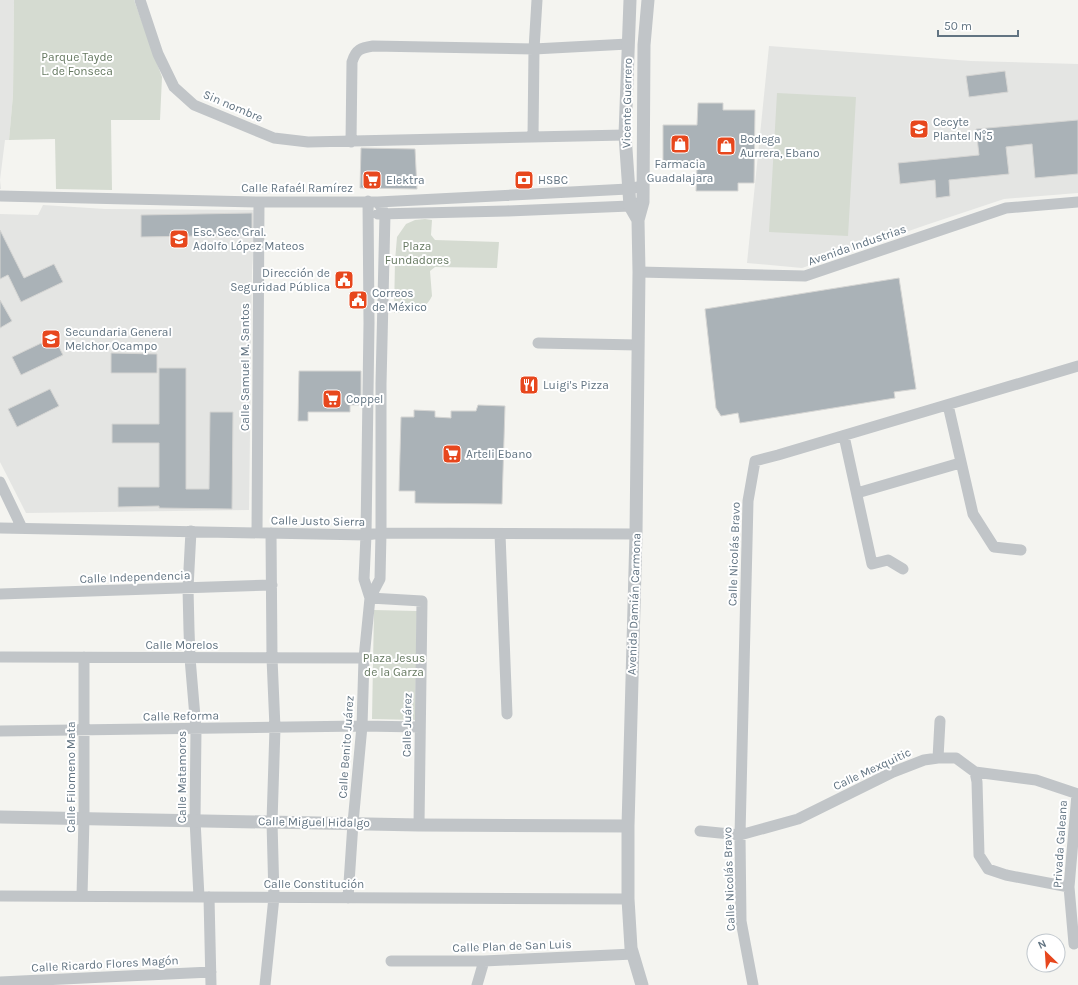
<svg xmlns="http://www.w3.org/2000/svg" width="1078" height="985" viewBox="0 0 1078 985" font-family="Karla,sans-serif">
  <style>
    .built { fill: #e4e5e3 }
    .green { fill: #d5dbd1 }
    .building { fill: #aab2b7; stroke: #d5d5d3 }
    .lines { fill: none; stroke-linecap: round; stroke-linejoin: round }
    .minor { stroke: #c1c5c8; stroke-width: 11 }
    .tertiary { stroke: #c1c5c8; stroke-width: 13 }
    .labels { text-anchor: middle; stroke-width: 4; stroke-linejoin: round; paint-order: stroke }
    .park-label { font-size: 12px; fill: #667961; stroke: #fff }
    .street-label { font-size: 12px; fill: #627482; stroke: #fff }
    .poi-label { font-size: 12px; fill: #627482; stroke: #fff; text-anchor: start }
  </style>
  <rect width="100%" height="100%" fill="#f4f4f0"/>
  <path class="built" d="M0,0H14L13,95L9,140H5L0,180L1,189H0Z
    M769,46L971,61L1078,64V193L1004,199L926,225L802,268L747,263Z
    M43,205L105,209L256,210L252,271L249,510L26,513L0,462V214L38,215Z"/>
  <path class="green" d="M14,0H134L162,77L160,120H111L112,190L56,189L55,139L9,140L13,95Z
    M777,93L856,97L848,236L769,232Z
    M425,219L432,220L431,235L435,240L499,242L497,268L435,267L430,271L432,296C423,314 411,311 394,313L395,261L397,237L406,224L415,220Z
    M374,610L417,611L415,720L372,719Z"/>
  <path class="building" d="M1005,71L1008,92L969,97L966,76Z
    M698,103H723V110H755L754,183H738V191H696L697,167H663V125H697Z
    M1078,120V174L1035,178L1032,144L1006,147L1009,174L949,180L950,196L936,198L935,180L900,184L898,163L979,155L976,129Z
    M361,148L415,149L417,189L360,188Z
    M252,213V235L141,237V215Z
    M0,230L24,278L54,264L63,282L21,302L8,275L0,279Z
    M899,278L916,389L894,392L895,398L740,423L738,413L721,416L716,408L705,309Z
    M0,300L12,321L0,328Z
    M54,337L63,355L21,375L12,357Z
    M111,353L157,354V373H111Z
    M159,368H186V489H209L210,412H233L232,509L159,508V506L118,507V487H159V443H112V424H159Z
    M299,371H361V405H350V412H308V421H298Z
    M50,389L59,406L17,427L8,409Z
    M478,405L505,406L502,504L415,503V491H399L401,417H414V410L435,411V417L451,418V411H476Z"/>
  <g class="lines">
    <path class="minor" d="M140,0L158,54L174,87L194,105L274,138L308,142L625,135
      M533,137L534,49L537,0
      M351,142L352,62C356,49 361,48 373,46L534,49L628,44
      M0,196L259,202H378L628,189L643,186
      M368,201L369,323L366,535L364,579L370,598
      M378,214L507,211L630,206L638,203
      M639,272L805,276L1006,208L1078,202
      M538,343L638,345
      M948,405L973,514L994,547L1021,550
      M844,436L872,564L888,560L903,569
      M0,482L22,528
      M857,493L960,463
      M0,528L366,535L381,533L636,534
      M191,531L188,588L189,630L190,658L196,729L195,820L199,897
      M257,533L259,202
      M500,534L507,714
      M0,594L272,585
      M370,598L422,601L419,825
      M0,657L364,658
      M0,731L362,726L420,727
      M938,758L940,721
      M975,772L977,782L979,855L988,869L1006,875L1069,887
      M700,831L740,835L798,819L893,772L924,760L938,758H956L975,772L1036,780L1078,794
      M0,896L628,899
      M82,896L84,818V657
      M209,897L211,985
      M348,898L353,823L362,726L364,658L370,598L380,579L381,533V384L385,214L378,202
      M1074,944L1069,887L1077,794
      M391,961H484L633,954
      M0,982L211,972
      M265,985L274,897L272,822L275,728L272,658L271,533
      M477,985L484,961
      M753,985L741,921L740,835L748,501L755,461L778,455L1078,366"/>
    <path class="tertiary" d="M630,0L625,135L630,206L638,220
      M0,817L419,825L628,826
      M642,985L631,948L628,899V826L636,534L639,272L638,220L643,202L644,45L648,0"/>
  </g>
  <defs>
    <g id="university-square" transform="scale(1)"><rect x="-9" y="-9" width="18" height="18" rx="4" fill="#e7471d" stroke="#fff"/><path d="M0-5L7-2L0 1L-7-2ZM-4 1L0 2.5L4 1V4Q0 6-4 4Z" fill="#fff"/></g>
    <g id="shop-square" transform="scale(1)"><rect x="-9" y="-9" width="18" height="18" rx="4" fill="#e7471d" stroke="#fff"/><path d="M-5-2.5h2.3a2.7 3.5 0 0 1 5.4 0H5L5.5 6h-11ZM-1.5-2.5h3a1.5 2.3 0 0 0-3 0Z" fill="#fff"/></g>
    <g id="supermarket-square" transform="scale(1)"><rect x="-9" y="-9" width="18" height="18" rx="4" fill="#e7471d" stroke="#fff"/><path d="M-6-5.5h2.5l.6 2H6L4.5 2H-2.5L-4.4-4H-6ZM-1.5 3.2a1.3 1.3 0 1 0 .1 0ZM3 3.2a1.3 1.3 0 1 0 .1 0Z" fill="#fff"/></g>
    <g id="bank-square" transform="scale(1)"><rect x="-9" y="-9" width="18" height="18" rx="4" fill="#e7471d" stroke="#fff"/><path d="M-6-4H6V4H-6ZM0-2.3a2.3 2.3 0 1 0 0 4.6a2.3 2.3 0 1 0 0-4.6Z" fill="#fff"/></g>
    <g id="school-square" transform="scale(1)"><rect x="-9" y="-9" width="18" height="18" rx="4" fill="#e7471d" stroke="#fff"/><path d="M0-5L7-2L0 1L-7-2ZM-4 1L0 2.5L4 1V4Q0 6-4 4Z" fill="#fff"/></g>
    <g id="civic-square" transform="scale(1)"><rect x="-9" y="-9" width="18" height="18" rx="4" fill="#e7471d" stroke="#fff"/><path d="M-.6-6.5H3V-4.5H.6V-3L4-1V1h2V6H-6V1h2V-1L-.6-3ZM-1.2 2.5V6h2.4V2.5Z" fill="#fff"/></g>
    <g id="restaurant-square" transform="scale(1)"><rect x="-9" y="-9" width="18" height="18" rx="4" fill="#e7471d" stroke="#fff"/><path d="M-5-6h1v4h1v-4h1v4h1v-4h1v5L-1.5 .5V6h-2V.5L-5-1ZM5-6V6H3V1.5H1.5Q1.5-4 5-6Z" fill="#fff"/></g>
  </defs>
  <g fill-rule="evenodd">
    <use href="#university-square" x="919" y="129"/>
    <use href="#shop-square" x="680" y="144"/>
    <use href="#shop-square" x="726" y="146"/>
    <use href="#supermarket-square" x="372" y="180"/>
    <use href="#bank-square" x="524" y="180"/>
    <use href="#school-square" x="179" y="239"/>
    <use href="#civic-square" x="344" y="280"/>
    <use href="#civic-square" x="358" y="300"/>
    <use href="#school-square" x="51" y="339"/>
    <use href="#restaurant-square" x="529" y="385"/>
    <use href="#supermarket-square" x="332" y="399"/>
    <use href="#supermarket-square" x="452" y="454"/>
  </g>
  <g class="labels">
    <g class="park-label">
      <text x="77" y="61">Parque Tayde<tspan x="77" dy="14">L. de Fonseca</tspan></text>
      <text x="417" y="250">Plaza<tspan x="417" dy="14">Fundadores</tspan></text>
      <text x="394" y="662">Plaza Jesus<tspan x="394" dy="14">de la Garza</tspan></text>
    </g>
    <g class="street-label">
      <text transform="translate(627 103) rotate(-89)" y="4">Vicente Guerrero</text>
      <text transform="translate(233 106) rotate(23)" y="4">Sin nombre</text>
      <text x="297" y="192">Calle Rafaél Ramírez</text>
      <text transform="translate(857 245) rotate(-19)" y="4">Avenida Industrias</text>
      <text transform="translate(245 367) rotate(-90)" y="4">Calle Samuel M. Santos</text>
      <text transform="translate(318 521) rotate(1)" y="4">Calle Justo Sierra</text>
      <text transform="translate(734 554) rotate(-88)" y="4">Calle Nicolás Bravo</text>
      <text transform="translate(135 577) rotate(-2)" y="4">Calle Independencia</text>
      <text transform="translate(634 604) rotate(-88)" y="4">Avenida Damián Carmona</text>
      <text x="182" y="649">Calle Morelos</text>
      <text transform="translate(181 716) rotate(-1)" y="4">Calle Reforma</text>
      <text transform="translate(407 725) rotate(-89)" y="4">Calle Juárez</text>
      <text transform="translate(346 747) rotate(-86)" y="4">Calle Benito Juárez</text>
      <text transform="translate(872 769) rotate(-25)" y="4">Calle Mexquitic</text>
      <text transform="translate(71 777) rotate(-90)" y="4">Calle Filomeno Mata</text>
      <text transform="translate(182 777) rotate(-90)" y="4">Calle Matamoros</text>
      <text transform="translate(314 822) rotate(1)" y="4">Calle Miguel Hidalgo</text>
      <text transform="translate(1060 844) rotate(-86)" y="4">Privada Galeana</text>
      <text transform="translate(729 879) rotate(-92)" y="4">Calle Nicolás Bravo</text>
      <text x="314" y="888">Calle Constitución</text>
      <text transform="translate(512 946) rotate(-2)" y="4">Calle Plan de San Luis</text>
      <text transform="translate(105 964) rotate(-3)" y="4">Calle Ricardo Flores Magón</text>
    </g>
    <g class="poi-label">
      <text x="933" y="126">Cecyte<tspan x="933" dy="14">Plantel N°5</tspan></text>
      <text x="740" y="143">Bodega<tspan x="740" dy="14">Aurrera, Ebano</tspan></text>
      <text x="680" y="168" text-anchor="middle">Farmacia<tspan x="680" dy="14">Guadalajara</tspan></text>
      <text x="386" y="184">Elektra</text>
      <text x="538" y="184">HSBC</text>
      <text x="193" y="236">Esc. Sec. Gral.<tspan x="193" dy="14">Adolfo López Mateos</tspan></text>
      <text x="330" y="277" text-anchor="end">Dirección de<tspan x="330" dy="14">Seguridad Pública</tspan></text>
      <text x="372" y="297">Correos<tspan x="372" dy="14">de México</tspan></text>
      <text x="65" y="336">Secundaria General<tspan x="65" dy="14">Melchor Ocampo</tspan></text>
      <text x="543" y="389">Luigi's Pizza</text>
      <text x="346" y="403">Coppel</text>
      <text x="466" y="458">Arteli Ebano</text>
    </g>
  </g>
  <g transform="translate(1046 953) rotate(335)"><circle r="19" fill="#ffffff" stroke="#c0c7cd"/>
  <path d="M0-3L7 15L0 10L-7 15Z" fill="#e7471d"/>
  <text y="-6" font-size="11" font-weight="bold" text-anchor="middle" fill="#627482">N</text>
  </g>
  <path d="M938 30v6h80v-6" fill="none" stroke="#627482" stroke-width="2"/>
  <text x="944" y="30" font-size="12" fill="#627482" stroke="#ffffff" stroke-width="3" paint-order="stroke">50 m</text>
</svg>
